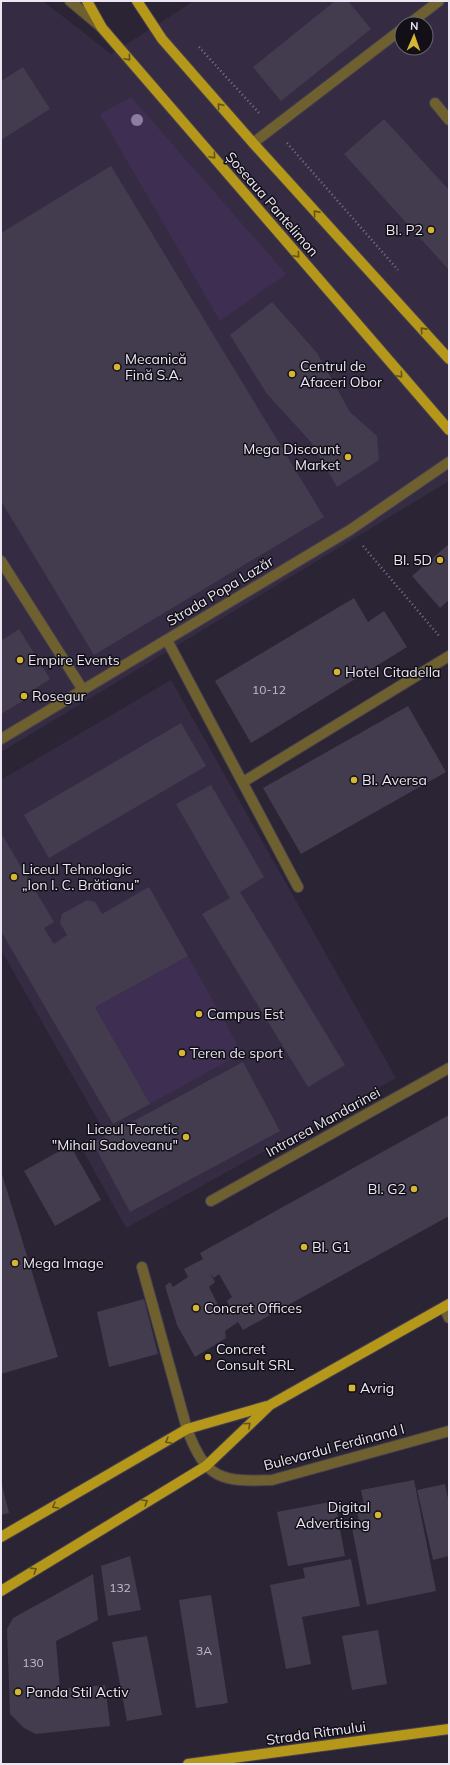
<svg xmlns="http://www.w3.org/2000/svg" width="450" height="1765" viewBox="0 0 450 1765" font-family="Mulish,sans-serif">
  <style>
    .built { fill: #352c43; fill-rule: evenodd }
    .green { fill: #3e2f52 }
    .building { fill: #433c4f; fill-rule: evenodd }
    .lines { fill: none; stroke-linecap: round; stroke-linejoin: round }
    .minor-casing { stroke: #463f4f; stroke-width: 12 }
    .major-casing { stroke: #463f4f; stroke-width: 12 }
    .path { stroke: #7c7685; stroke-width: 2.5; stroke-dasharray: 1 3; stroke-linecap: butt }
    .minor { stroke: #6e612f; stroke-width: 10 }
    .major { stroke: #b5981a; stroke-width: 10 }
    .tree { fill: #8c7ea3 }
    .oneway { stroke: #645418 }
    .poi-dot { fill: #d5b534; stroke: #120f17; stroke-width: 1.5 }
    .labels { text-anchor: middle; stroke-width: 3; stroke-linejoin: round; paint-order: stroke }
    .number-label { font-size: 12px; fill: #c1bcc9 }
    .street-label { font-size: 14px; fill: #ebe6f2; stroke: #120f17 }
    .poi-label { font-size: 14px; fill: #ebe6f2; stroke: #120f17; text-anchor: start }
  </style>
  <rect width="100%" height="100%" fill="#2b2435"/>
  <path class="built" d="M1,1H43L111,54L194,1H449V481L1,752ZM402,24H426V48H402Z
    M171,680L396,1078L126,1228L80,1145L103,1129L1,950V780Z"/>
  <path class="green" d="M131,97L286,274L220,321L100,114Z
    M188,956L242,1053L150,1104L95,1007Z"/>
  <path class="building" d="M335,1H348L371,29L281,101L253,67Z
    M23,67L50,109L1,140V81Z
    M384,119L449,190V270L344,154Z
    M111,166L324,517L94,655L1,501V233Z
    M272,302L317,353L350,412L377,436L379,460L337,487L311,442L267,394L230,335Z
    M449,544V600L440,608L412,576Z
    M354,598L368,622L384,611L407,647L251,743L215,681Z
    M19,629L50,679L24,696L26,699L1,714V641Z
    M408,706L446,772L301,854L263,788Z
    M181,723L206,766L49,858L24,815Z
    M211,785L264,877L240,892L345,1065L308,1087L202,914L230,898L176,804Z
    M1,833L54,922L44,928L54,944L67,935L60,923L62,914L87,900L95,902L102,914L149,887L188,956L95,1007L150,1104L113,1124L1,931Z
    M243,1062L280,1131L130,1212L93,1143Z
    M449,1115V1216L243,1330L238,1322L225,1331L226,1338L195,1357L177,1325L165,1286L170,1282L173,1287L188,1277L184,1269L203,1259L200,1253ZM210,1273L214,1278L219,1274L232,1297L227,1301L229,1305L221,1311L209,1287L215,1282Z
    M70,1145L101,1200L55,1226L24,1171Z
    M1,1171L58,1357L1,1374Z
    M144,1299L158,1354L109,1367L97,1312Z
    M414,1480L436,1591L367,1605L352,1528L360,1526L357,1511L365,1509L361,1490Z
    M1,1481L9,1513L1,1515Z
    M445,1484L449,1503V1556L433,1560L417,1490Z
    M335,1501L345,1556L288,1566L277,1512Z
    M130,1556L141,1610L108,1616L101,1566Z
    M351,1559L360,1606L302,1617L311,1664L286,1669L270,1585L305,1578L303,1568Z
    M93,1574L98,1620L56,1641L60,1689L105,1685L110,1726L36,1734L24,1728L10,1714L7,1629L13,1618Z
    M211,1595L228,1703L196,1708L179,1600Z
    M378,1630L387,1684L352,1690L342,1636Z
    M147,1636L162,1715L127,1721L112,1642Z"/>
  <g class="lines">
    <g class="minor-casing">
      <path id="minor" d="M70,1L101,27
        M409,24L439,1
        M435,103L449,120
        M253,143L402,29
        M1,561L83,690
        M167,640L298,887
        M1,739L350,530L449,462
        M243,782L449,656
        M211,1201L449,1068
        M142,1267L187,1429C206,1480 222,1482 272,1480L449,1431
        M444,1307L449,1318"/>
    </g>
    <g class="major-casing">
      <path id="major" d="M87,1L102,28L449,430
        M137,1L162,39L253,143L449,359
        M1,1537L187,1429L267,1406
        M1,1591L206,1466L270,1405L449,1304
        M188,1764L449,1729"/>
    </g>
    <path class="path" d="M199,47L259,113
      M287,143L398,270
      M363,546L440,637"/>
    <use href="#minor" class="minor"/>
    <use href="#major" class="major"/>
  </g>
  <circle class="tree" cx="137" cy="120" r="6"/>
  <defs><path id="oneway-chevron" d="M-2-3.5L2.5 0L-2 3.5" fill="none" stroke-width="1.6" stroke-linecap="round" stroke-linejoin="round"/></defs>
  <g class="oneway">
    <use href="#oneway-chevron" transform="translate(128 58) rotate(49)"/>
    <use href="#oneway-chevron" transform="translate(220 106) rotate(-131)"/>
    <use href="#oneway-chevron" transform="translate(213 156) rotate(49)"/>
    <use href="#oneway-chevron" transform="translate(316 213) rotate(-132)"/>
    <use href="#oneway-chevron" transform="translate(297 255) rotate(49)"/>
    <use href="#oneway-chevron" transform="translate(423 330) rotate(-132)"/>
    <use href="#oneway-chevron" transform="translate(400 375) rotate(49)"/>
    <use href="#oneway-chevron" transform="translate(248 1425) rotate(-43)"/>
    <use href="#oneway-chevron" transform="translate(168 1441) rotate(150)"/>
    <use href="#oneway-chevron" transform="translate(145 1502) rotate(-31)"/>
    <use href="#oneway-chevron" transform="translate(55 1506) rotate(150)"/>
    <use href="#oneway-chevron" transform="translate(34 1570) rotate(-32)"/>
  </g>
  <g class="poi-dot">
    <circle cx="431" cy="230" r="4"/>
    <circle cx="117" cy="367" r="4"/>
    <circle cx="292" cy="374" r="4"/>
    <circle cx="348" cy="457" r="4"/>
    <circle cx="440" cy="560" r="4"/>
    <circle cx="20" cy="660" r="4"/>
    <circle cx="337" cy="672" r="4"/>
    <circle cx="24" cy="696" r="4"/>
    <circle cx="354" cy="780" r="4"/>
    <circle cx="14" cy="877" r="4"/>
    <circle cx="199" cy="1014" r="4"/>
    <circle cx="182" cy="1053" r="4"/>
    <circle cx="186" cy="1137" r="4"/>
    <circle cx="414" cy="1189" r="4"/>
    <circle cx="304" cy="1247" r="4"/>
    <circle cx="15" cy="1263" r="4"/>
    <circle cx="196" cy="1308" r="4"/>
    <circle cx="208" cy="1357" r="4"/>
    <rect x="348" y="1384" width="8" height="8" rx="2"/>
    <circle cx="378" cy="1515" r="4"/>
    <circle cx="18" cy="1692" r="4"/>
  </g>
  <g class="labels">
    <g class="number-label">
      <text x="269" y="694">10-12</text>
      <text x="120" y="1592">132</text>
      <text x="204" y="1655">3A</text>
      <text x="33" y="1667">130</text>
    </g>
    <g class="street-label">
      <text transform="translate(272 204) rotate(49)" y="5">Șoseaua Pantelimon</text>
      <text transform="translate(220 591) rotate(-31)" y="5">Strada Popa Lazăr</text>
      <text transform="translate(323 1122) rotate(-29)" y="5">Intrarea Mandarinei</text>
      <text transform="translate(334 1447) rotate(-15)" y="5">Bulevardul Ferdinand I</text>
      <text transform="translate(316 1733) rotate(-8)" y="5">Strada Ritmului</text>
    </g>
    <g class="poi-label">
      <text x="423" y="235" text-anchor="end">Bl. P2</text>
      <text x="125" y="364">Mecanică<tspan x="125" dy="16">Fină S.A.</tspan></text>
      <text x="300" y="371">Centrul de<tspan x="300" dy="16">Afaceri Obor</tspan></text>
      <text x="340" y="454" text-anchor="end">Mega Discount<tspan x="340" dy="16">Market</tspan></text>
      <text x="432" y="565" text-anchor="end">Bl. 5D</text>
      <text x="28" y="665">Empire Events</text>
      <text x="345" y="677">Hotel Citadella</text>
      <text x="32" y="701">Rosegur</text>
      <text x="362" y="785">Bl. Aversa</text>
      <text x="22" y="874">Liceul Tehnologic<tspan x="22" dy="16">„Ion I. C. Brătianu”</tspan></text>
      <text x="207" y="1019">Campus Est</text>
      <text x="190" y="1058">Teren de sport</text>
      <text x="178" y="1134" text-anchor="end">Liceul Teoretic<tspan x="178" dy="16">"Mihail Sadoveanu"</tspan></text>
      <text x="406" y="1194" text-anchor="end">Bl. G2</text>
      <text x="312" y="1252">Bl. G1</text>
      <text x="23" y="1268">Mega Image</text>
      <text x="204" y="1313">Concret Offices</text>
      <text x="216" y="1354">Concret<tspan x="216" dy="16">Consult SRL</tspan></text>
      <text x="360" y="1393">Avrig</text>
      <text x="370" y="1512" text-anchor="end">Digital<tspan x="370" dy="16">Advertising</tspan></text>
      <text x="26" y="1697">Panda Stil Activ</text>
    </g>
  </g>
  <rect width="450" height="1765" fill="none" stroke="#ebe6f2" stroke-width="4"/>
  <g transform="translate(414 36) rotate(2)"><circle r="19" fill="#120f17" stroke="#69656f"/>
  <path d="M0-3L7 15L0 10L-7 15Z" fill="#d5b534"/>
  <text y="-6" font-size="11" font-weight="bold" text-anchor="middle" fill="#ebe6f2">N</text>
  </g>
</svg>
